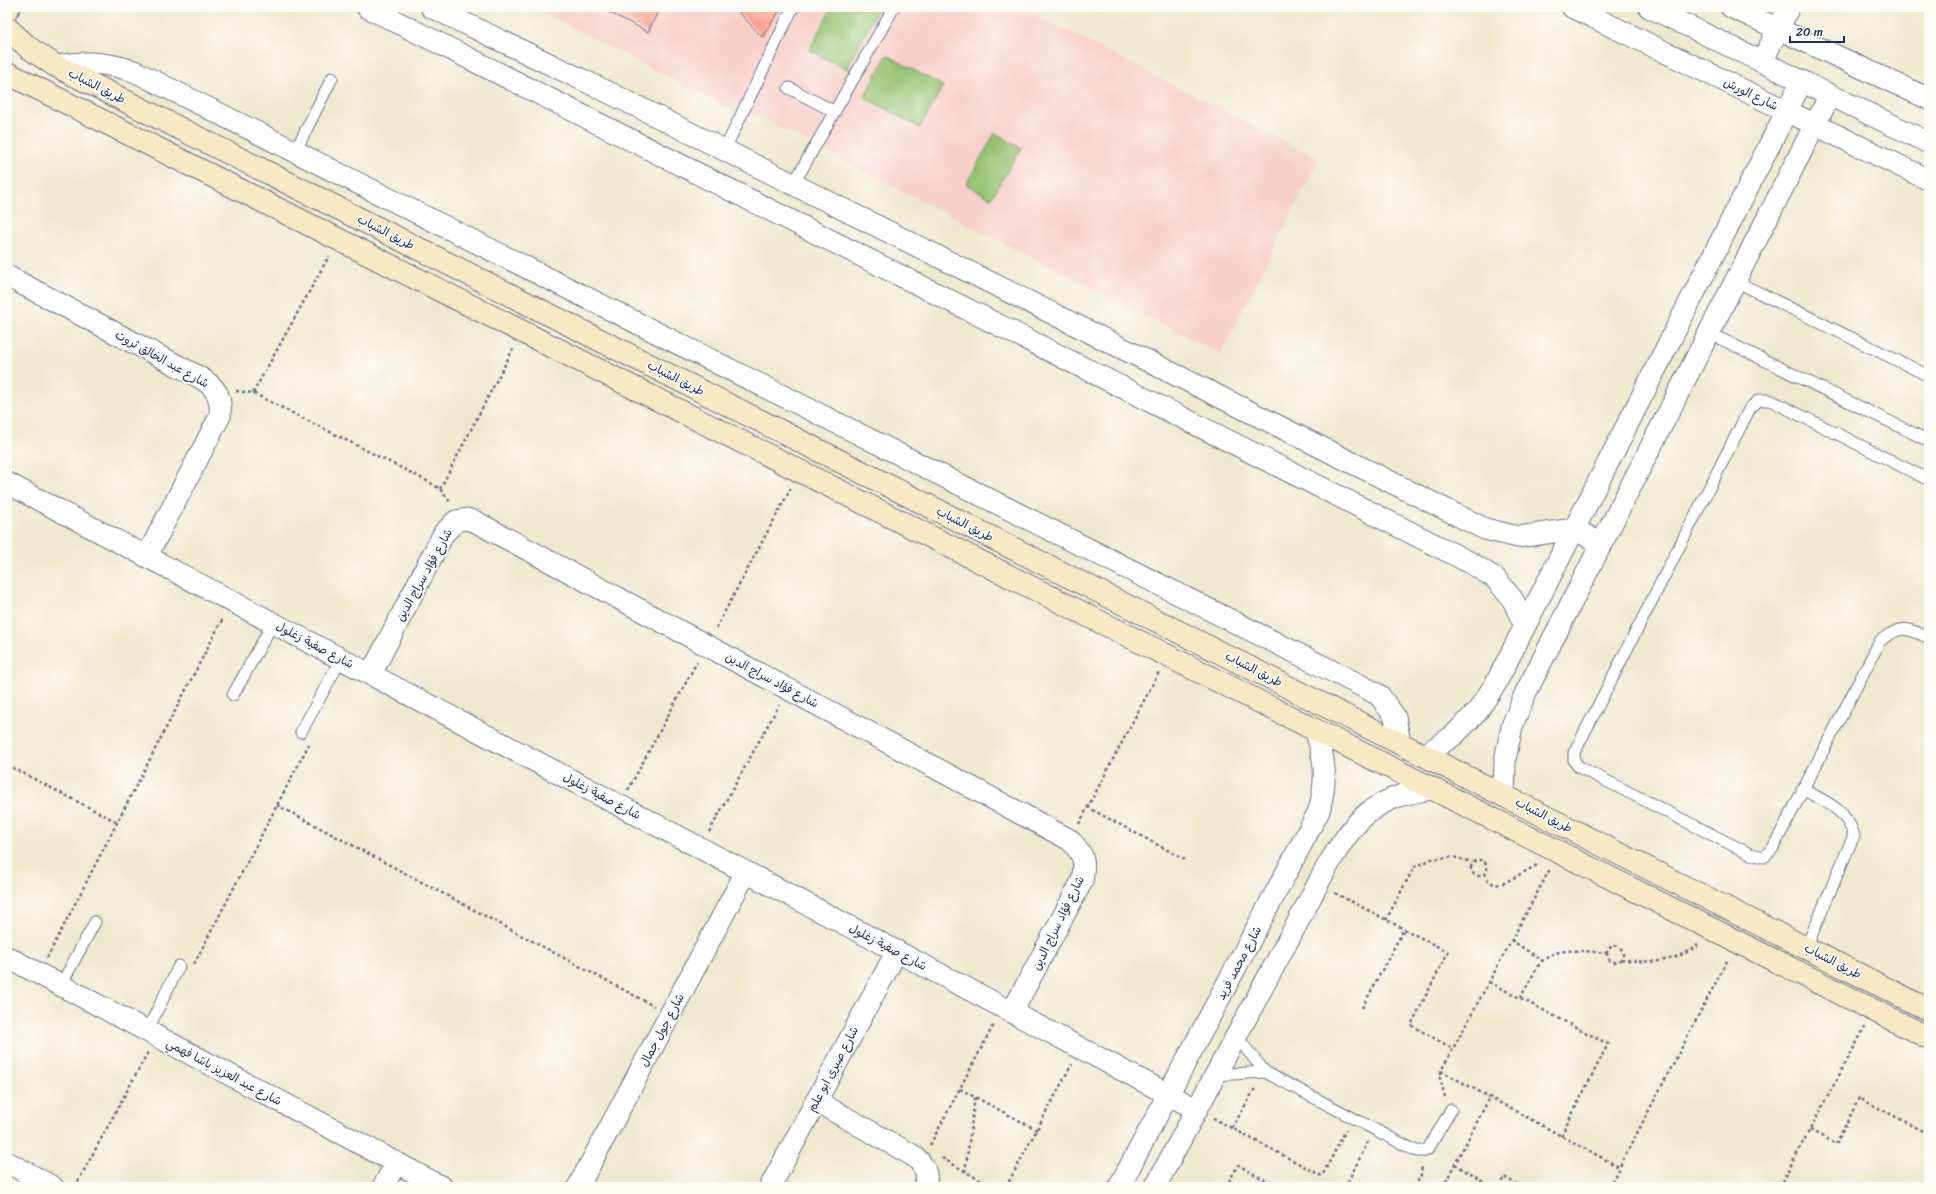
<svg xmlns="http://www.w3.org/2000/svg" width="1936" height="1194" viewBox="0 0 1936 1194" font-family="Sriracha,'Playpen Sans Arabic',sans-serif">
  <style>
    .built { fill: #f7d0c9 }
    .green { fill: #96c371; stroke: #587968 }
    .building { fill: #f8a390 }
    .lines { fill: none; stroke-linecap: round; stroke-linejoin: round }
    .lane-casing { stroke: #657086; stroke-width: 13 }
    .street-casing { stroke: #657086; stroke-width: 23 }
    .secondary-casing { stroke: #657086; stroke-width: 24 }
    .path { stroke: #657086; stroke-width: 2.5; stroke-dasharray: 3 3; stroke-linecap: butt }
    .lane { stroke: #fff; stroke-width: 11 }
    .street { stroke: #fff; stroke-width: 21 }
    .secondary { stroke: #f6e9c3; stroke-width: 22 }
    .labels { text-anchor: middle; stroke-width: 4; stroke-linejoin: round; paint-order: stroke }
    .street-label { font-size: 12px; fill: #1b2f5e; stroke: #fdfcf7 }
  </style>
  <rect width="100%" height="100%" fill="#fdfcf7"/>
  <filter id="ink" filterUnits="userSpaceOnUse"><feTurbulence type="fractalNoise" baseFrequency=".025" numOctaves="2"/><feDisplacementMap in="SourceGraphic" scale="8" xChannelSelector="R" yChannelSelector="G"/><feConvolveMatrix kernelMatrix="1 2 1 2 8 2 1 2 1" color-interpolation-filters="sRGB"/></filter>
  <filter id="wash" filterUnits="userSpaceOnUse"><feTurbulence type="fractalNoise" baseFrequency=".012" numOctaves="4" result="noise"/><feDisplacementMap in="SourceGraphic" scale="16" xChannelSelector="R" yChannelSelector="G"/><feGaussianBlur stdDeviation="0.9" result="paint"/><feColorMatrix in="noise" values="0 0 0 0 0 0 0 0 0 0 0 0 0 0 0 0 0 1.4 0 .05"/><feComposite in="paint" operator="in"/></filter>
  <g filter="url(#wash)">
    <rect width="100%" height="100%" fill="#efe9cf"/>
    <path class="built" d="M533,7H1020L1319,159L1221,354L933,207L762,118L741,115Z"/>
    <path class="green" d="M832,7H879L847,69L809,50Z
      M887,55L943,86L920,128L864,97Z
      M995,133L1021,148L991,199L966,184Z"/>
    <g id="blocks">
      <path class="building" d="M599,7H660L648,32Z
        M734,7H780L778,13L762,37Z"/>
    </g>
  </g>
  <g filter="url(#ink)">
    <use href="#blocks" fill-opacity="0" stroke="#657086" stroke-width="1"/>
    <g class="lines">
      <g class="lane-casing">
        <path id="lane" d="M789,88L835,112
          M724,151L793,7
          M295,152L332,78
          M793,185L894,7
          M1735,281L1929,376
          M1709,333L1929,441
          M1929,480L1770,400H1759L1750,408L1574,753V761L1579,767L1750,854L1764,857L1773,848L1880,641C1900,625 1906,627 1929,638
          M233,695L273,623
          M301,732L341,659
          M1802,789C1826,802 1845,808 1854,835L1806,948
          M61,985L95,922
          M147,1031L179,966
          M1236,1036L1265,1072L1416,1151H1425L1428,1149L1451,1110
          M1215,1075L1265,1072"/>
      </g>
      <g class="street-casing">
        <path id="street" d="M367,7L1471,563L1495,578L1513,600L1525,626
          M431,7L614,95L1485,529L1518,537L1574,529L1602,544
          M1572,7L1929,180
          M1649,7L1929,143
          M1731,7L1929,99
          M1762,62L1789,7
          M56,66C87,61 103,62 134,71L1356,683L1379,695L1395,717L1400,743
          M7,276L199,377C216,387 222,396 220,416L147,556
          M7,483L1196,1109
          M371,674L444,533L456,521L467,519L476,522L1070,840C1084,855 1086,861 1082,881L1012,1012
          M1424,755L1453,736L1477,712L1496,683L1802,81
          M1504,796L1505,760L1512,726L1525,694L1830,95
          M7,957L442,1187
          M816,1101L912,1155C922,1162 931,1174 924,1187
          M7,1162L53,1187
          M383,1187L396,1163
          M578,1187L746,872
          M770,1187L897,951
          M1119,1187L1319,811C1327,780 1326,760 1315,730
          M1155,1187C1201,1101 1247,1015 1294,929C1313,895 1339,835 1369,812C1388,797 1410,792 1433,789"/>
      </g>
      <g class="secondary-casing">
        <path id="secondary" d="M7,10L9,7
          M7,28L29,48L56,66L1929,1010
          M7,73L1929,1038"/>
      </g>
      <path class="path" d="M236,391L253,393L429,482L440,489L451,503
        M253,393L329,256
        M440,489L513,349
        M716,628L791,488
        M7,765L117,822
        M628,790L697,662
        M277,805L654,1006
        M1087,807L1186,860
        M1079,824L1159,672
        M709,832L779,705
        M1471 868a8 8 0 1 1 16 0a8 8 0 1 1-16 0Z
        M1485,873L1488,881L1496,885L1504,883L1539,864
        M1335,893L1448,952L1411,1025L1453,1049
        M1386,920L1414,867L1432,859L1453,857L1472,862
        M1511,940L1543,961
        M1607 954a8 8 0 1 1 16 0a8 8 0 1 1-16 0Z
        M47,958L223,618
        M1621,959C1651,964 1673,963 1698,945
        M194,964L309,744
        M1489,982L1608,1044L1561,1136
        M1520,998C1526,988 1532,976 1539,965C1553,944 1585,952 1607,953
        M1362,1008L1404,929
        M1441,1071L1619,1167
        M960,1089L1037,1130
        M1445,1097L1440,1078L1441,1071L1550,869
        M1213,1118L1322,1176L1346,1130
        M1232,1128L1256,1087
        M1810,1130L1836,1144L1859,1098L1929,1134
        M930,1145L994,1024
        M942,1158L992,1187
        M1455,1164L1491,1187
        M965,1172L975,1097
        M75,1187L148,1052
        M1006,1187L1072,1064
        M1226,1187L1238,1165L1277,1187
        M1345,1187L1368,1142
        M1415,1187L1421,1175L1422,1165
        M1443,1187L1490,1097
        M1499,1187L1504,1177L1522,1187
        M1609,1187L1728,959
        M1779,1187L1865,1027"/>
      <use href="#lane" class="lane"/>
      <use href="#street" class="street"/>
      <use href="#secondary" class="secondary"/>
    </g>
  </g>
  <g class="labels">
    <g class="street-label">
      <text transform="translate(97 86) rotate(27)" y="4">طريق الشباب</text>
      <text transform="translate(1751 94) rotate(26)" y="4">شارع الورش</text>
      <text transform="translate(386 232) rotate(27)" y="4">طريق الشباب</text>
      <text transform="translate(162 359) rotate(29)" y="4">شارع عبد الخالق ثروت</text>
      <text transform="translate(676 378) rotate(27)" y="4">طريق الشباب</text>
      <text transform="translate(965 524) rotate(27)" y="4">طريق الشباب</text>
      <text transform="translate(424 575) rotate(-61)" y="4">شارع فؤاد سراج الدين</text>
      <text transform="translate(315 645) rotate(28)" y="4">شارع صفية زغلول</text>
      <text transform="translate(1254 669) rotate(27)" y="4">طريق الشباب</text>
      <text transform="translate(772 680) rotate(28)" y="4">شارع فؤاد سراج الدين</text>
      <text transform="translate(602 796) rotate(28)" y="4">شارع صفية زغلول</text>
      <text transform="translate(1544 815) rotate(27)" y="4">طريق الشباب</text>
      <text transform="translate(1058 923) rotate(-64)" y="4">شارع فؤاد سراج الدين</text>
      <text transform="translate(888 947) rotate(28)" y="4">شارع صفية زغلول</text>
      <text transform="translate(1833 961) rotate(27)" y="4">طريق الشباب</text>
      <text transform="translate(1239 963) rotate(-62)" y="4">شارع محمد فريد</text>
      <text transform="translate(662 1030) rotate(-62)" y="4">شارع جول جمال</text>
      <text transform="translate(833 1069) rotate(-62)" y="4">شارع صبرى ابو علم</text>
      <text transform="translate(224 1072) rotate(28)" y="4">شارع عبد العزيز باشا فهمي</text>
    </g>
  </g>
  <rect width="1936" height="1194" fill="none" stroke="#fdfcf7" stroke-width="24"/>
  <path d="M1790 36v6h54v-6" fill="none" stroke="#1b2f5e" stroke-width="2"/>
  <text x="1796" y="36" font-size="12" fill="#1b2f5e" stroke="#fdfcf7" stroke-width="3" paint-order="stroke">20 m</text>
</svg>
